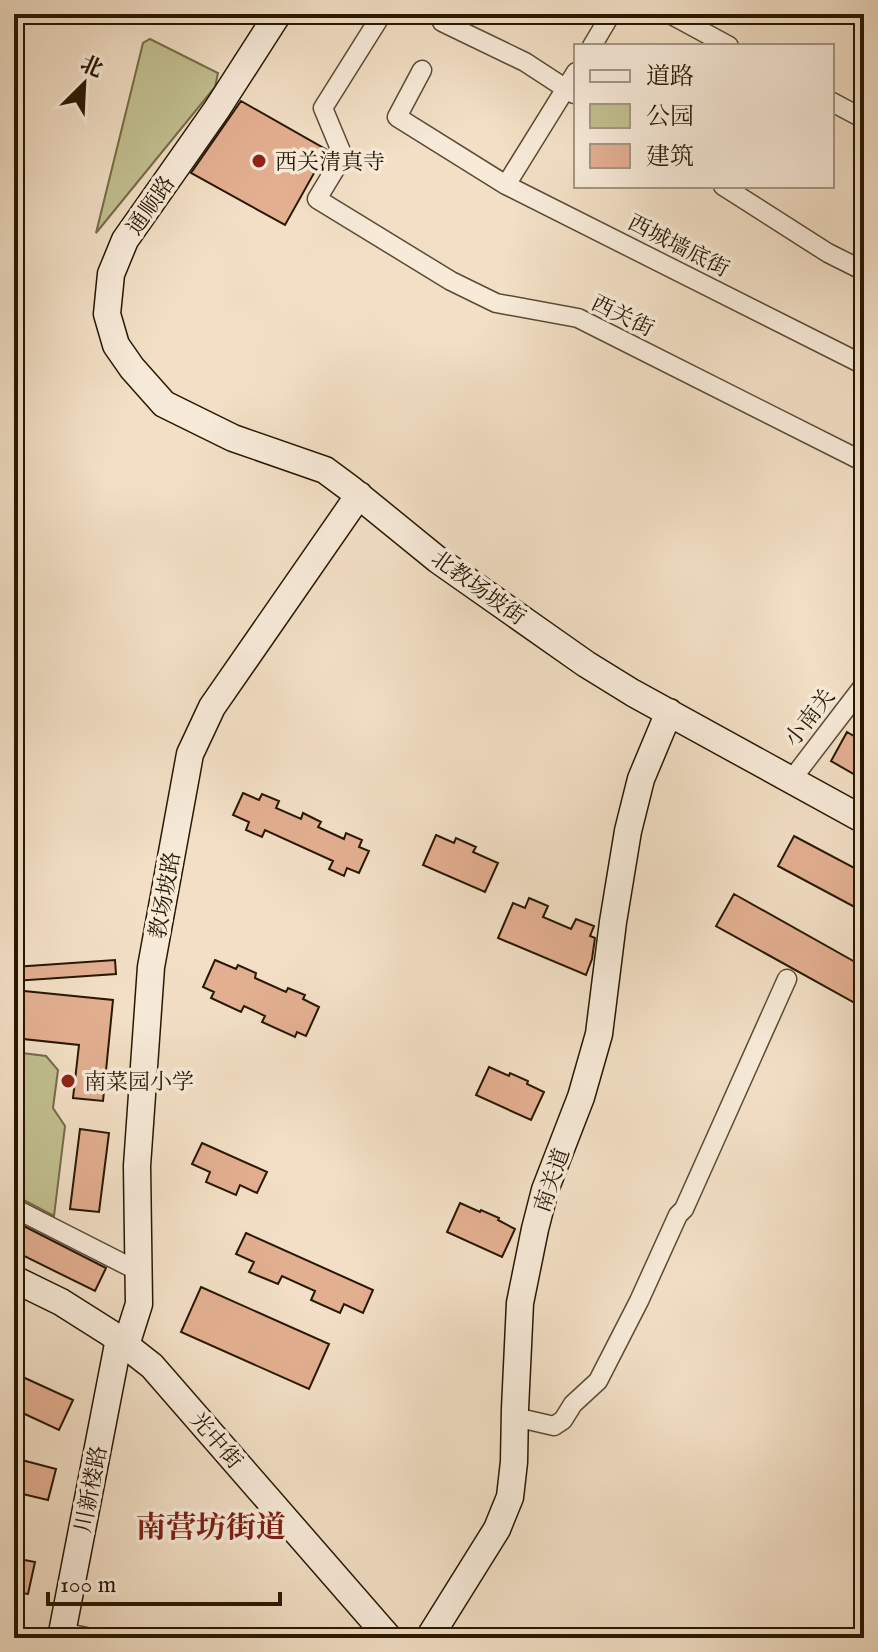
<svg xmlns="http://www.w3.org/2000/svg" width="878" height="1652" viewBox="0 0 878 1652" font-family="'IM FELL English','Noto Serif SC',serif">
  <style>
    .green { fill: #c2c090; stroke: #756c49; stroke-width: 2 }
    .building { fill: #e3af91; stroke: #281802; stroke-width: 2 }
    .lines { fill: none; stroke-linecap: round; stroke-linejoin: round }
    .street-casing { stroke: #5a4a33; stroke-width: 21 }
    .secondary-casing { stroke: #281802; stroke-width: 29 }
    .street { stroke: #f7ead9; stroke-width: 18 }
    .secondary { stroke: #f7ead9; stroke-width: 26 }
    .poi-dot { fill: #8f2418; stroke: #f7ead9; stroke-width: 3 }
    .labels { text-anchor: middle; stroke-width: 7; stroke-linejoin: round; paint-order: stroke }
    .poi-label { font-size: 22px; fill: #281802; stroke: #f7ead9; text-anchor: start }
    .street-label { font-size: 22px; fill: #281802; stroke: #f7ead9 }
    .district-label { font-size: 30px; font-weight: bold; fill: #7a1f14; stroke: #f7ead9 }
  </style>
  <rect width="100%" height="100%" fill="#f2dfc5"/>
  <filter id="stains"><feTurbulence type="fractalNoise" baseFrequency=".0025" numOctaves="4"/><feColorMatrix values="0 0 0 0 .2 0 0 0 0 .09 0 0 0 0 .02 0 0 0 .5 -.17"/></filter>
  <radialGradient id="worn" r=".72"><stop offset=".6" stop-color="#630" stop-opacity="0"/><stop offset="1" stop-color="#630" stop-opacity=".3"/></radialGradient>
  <path class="green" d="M150,39L218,73L215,87L96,233L143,43Z
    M14,1052L46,1056L58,1070L53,1108L65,1126L54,1216L14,1195Z"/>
  <path class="building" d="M241,101L327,150L285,225L191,173Z
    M847,732L864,742V780L831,761Z
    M243,793L259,800L262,794L279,801L276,808L301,819L303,813L321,822L318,827L344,839L346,833L362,840L359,847L369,851L359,873L347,868L344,876L329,869L333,861L265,830L262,837L246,830L249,822L233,815Z
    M436,835L454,843L456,838L476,847L473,852L498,863L485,892L423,865Z
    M794,836L864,873V912L778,866Z
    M734,894L864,967V1008L716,926Z
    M529,898L548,906L543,917L571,929L576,919L594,926L590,936L595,938L592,959L586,975L498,938L513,903L525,908Z
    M115,960L116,974L14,981V967Z
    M215,960L236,969L238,965L256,973L255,978L286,992L288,988L305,995L303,999L319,1007L306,1036L297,1032L295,1037L262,1022L265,1016L244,1006L241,1012L211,998L214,992L203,987Z
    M14,990L113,1000L103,1101L73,1098L79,1045L14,1038Z
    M489,1067L509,1076L510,1073L528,1081L527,1084L544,1092L531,1120L476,1095Z
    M80,1129L109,1133L99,1212L70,1209Z
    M202,1143L267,1172L257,1193L240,1185L236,1195L206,1182L210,1172L192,1164Z
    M460,1203L480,1212L481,1210L499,1218L498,1220L515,1229L502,1257L447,1232Z
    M14,1221L106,1268L95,1291L14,1251Z
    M246,1233L373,1290L363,1313L344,1304L340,1313L311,1300L315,1291L282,1276L278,1284L249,1272L254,1262L236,1254Z
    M201,1287L329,1344L309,1389L181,1332Z
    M14,1373L73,1400L59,1430L14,1409Z
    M14,1458L56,1469L48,1500L14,1492Z
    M14,1558L35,1562L28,1594L14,1592Z"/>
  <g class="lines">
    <g class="street-casing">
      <path id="street" d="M382,14L323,108L343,156L317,199L451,281L496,303L578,318L864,462
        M670,14L729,46
        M442,22L525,62L574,94
        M592,46L611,14
        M422,70L397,117L506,185
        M576,72L506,185L864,365
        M832,102L864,119
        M723,186L828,253L864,271
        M792,779L864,685
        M14,1208L138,1271
        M515,1417L554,1426L563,1420L573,1404L598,1381L639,1301L678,1215L684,1209L787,979
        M62,1632L91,1638"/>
    </g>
    <g class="secondary-casing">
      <path id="secondary" d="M278,14L217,109L125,240L111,274L107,314L116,345L132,368L164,404L233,438L325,470L352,490L438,560L586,664L633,693L864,820
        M14,1279L61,1302L110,1333L152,1366L389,1638
        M126,1345L139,1304L137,1166L151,967L190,754L212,707L359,495
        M61,1638L119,1339
        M429,1638L497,1529L510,1497L514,1462L515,1409L520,1303L535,1229L545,1190L581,1097L599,1034L613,922L628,831L641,779L669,712"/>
    </g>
    <use href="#street" class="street"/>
    <use href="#secondary" class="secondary"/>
  </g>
  <g class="poi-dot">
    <circle cx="259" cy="161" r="8"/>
    <circle cx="68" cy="1081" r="8"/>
  </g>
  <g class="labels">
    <g class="poi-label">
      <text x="275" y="169">西关清真寺</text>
      <text x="84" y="1089">南菜园小学</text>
    </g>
    <g class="street-label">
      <text transform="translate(150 205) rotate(-55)" y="8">通顺路</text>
      <text transform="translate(679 245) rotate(27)" y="8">西城墙底街</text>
      <text transform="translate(623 315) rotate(26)" y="8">西关街</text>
      <text transform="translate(479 587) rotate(36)" y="8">北教场坡街</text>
      <text transform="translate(809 717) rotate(-52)" y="8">小南关</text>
      <text transform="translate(164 895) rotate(-80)" y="8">教场坡路</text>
      <text transform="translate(551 1180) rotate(-71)" y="8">南关道</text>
      <text transform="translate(217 1440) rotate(49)" y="8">光中街</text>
      <text transform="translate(90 1489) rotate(-79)" y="8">川新楼路</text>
    </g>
    <g class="district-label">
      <text x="211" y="1537">南营坊街道</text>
    </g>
  </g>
  <rect width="878" height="1652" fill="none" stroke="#f2dfc5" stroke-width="48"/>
  <rect x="16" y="16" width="846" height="1620" fill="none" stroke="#281802" stroke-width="4"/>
  <rect x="24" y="24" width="830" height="1604" fill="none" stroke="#281802" stroke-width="2"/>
  <rect x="574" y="44" width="260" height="144" fill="#f7ead9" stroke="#a49683" stroke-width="2"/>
  <rect x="590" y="70" width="40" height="12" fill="#f7ead9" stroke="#a49683" stroke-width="2"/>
  <text x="646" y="84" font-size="24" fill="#281802">道路</text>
  <rect x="590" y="104" width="40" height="24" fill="#c2c090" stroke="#a49683" stroke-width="2"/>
  <text x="646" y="124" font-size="24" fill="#281802">公园</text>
  <rect x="590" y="144" width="40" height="24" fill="#e3af91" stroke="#a49683" stroke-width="2"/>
  <text x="646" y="164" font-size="24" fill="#281802">建筑</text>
  <g transform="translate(84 84) rotate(24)" stroke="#f7ead9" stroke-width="6" paint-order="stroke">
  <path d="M0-6L14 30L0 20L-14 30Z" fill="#281802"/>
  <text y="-12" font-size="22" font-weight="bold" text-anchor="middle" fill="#281802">北</text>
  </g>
  <path d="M48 1592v12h232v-12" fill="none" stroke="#281802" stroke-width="4"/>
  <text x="60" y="1592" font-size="24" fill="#281802" stroke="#f7ead9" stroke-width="6" paint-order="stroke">100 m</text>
  <rect width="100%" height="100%" filter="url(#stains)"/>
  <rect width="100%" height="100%" fill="url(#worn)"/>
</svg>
